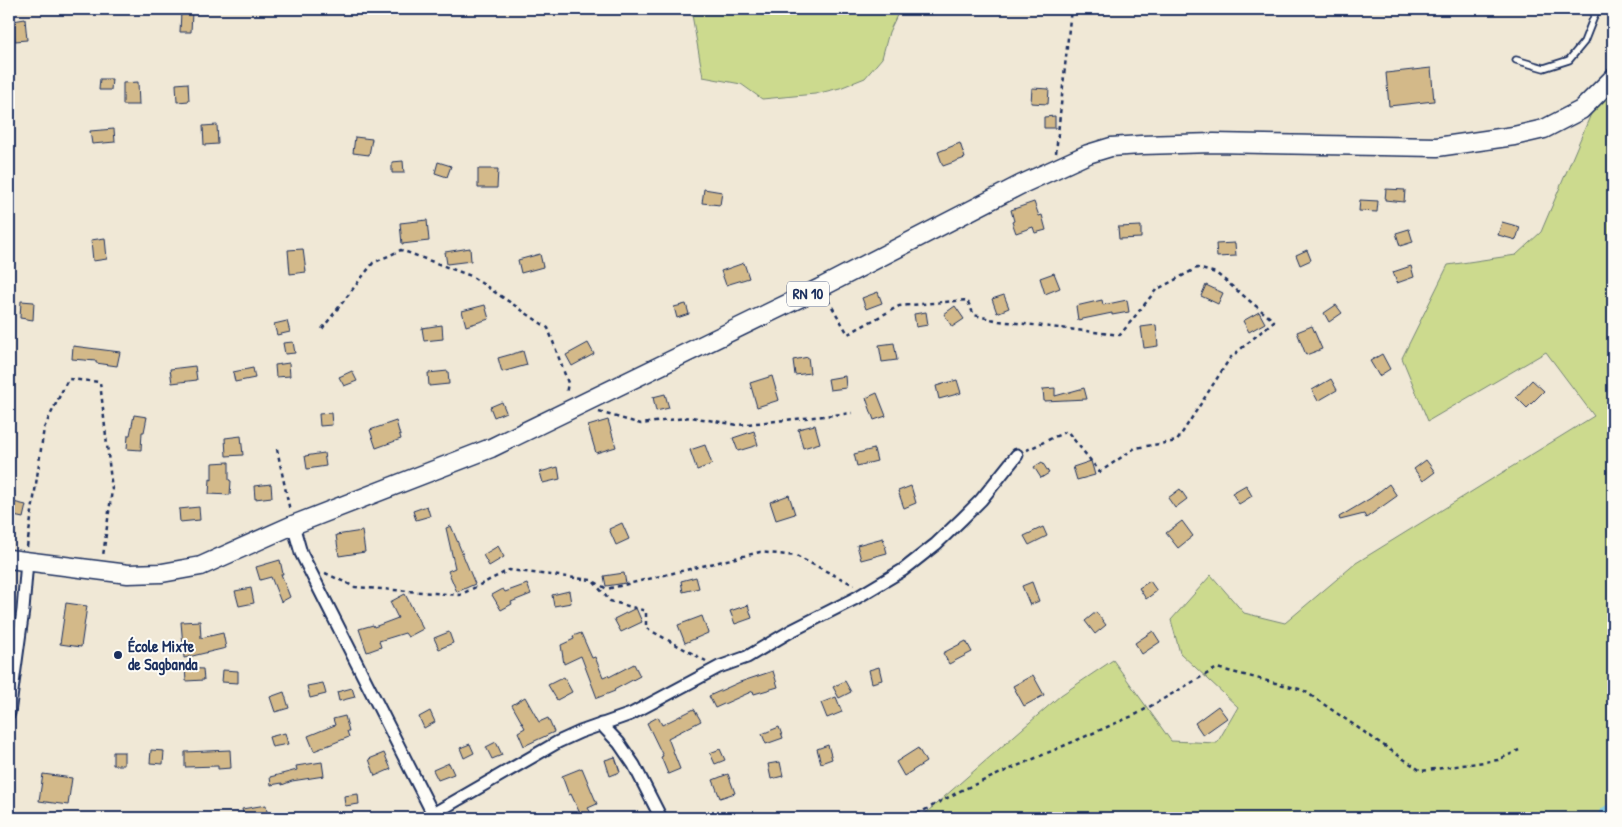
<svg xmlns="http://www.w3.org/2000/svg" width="1622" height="827" viewBox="0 0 1622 827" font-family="'Patrick Hand',sans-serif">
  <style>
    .green { fill: #ccda8e; stroke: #748476 }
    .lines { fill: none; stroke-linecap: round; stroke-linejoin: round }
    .river { stroke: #84cde5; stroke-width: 24 }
    .building { fill: #d3b989; stroke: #1b2f5e }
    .lane-casing { stroke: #1b2f5e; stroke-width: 9 }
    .street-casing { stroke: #1b2f5e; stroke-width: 15 }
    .primary-casing { stroke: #1b2f5e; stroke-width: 21 }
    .path { stroke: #1b2f5e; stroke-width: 2.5; stroke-dasharray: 4 4; stroke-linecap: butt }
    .lane { stroke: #fdfcf7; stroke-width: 5.5 }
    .street { stroke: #fdfcf7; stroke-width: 11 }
    .primary { stroke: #fdfcf7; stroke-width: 18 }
    .poi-dot { fill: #1b2f5e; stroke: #fdfcf7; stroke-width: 2 }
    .labels { text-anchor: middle; stroke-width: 4; stroke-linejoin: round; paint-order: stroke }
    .shield { fill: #fdfcf7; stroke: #5f6c8c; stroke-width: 1 }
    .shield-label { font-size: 15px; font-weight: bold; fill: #1b2f5e }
    .poi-label { font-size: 16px; font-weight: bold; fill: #1b2f5e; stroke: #fdfcf7; text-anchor: start }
  </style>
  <rect width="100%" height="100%" fill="#f0e8d6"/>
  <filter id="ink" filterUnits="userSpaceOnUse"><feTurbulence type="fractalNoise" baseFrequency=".02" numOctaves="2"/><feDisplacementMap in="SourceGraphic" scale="10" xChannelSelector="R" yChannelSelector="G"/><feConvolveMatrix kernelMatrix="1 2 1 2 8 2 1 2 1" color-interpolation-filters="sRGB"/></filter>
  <g filter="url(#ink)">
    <path class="green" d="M691,9H900L889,32L882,58L865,78L840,88L815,94L762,99L741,84L703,77Z
      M1613,62V818H920L1061,695L1113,660L1171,741L1217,743L1238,707L1180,653L1171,620L1211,575L1244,613L1285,623L1356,563L1594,416L1546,352L1428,421L1402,358L1448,265L1516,255L1541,232Z"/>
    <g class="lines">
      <path class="river" d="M1609,818L1613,815"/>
    </g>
    <path class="building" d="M181,12H192L191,32H180Z
      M25,19L27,40L15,41L13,21Z
      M1431,68L1434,101L1389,106L1386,73Z
      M100,79H112L111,90H99Z
      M138,82L139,105H123V83Z
      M188,83L189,101L177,102L176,84Z
      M1032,88L1049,89L1048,104L1031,103Z
      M1055,116V128H1044V117Z
      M217,125L218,144L204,145L203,126Z
      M114,129L115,142L92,144L90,131Z
      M355,137L372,139L369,155L353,153Z
      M960,143L965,158L943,166L938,152Z
      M403,161L404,173H392V162Z
      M438,162L451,166L447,177L435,173Z
      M478,169H498L497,188H478Z
      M704,189L722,192L720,205L702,203Z
      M1386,189L1405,190L1404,202L1385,200Z
      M1360,200L1378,201L1377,212L1359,211Z
      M1034,202L1039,216L1042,215L1046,230L1035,233L1033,227L1016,233L1012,222L1014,221L1011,210Z
      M427,220L429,241L402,244L400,223Z
      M1502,222L1520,227L1516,240L1498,235Z
      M1141,226V238L1119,239L1118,227Z
      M1409,229L1413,242L1400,246L1396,233Z
      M105,238L107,259L93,261L91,240Z
      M1235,243L1236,256L1217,257L1216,244Z
      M470,248L471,261L447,264L445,252Z
      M303,249L306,272L290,274L288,250Z
      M1307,250L1311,260L1300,265L1296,255Z
      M540,254L543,267L521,273L518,260Z
      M744,263L749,278L726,285L721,271Z
      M1411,266L1414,277L1397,283L1393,272Z
      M1054,273L1060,288L1045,294L1040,278Z
      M1206,285L1223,293L1218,304L1201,296Z
      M878,292L882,303L866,309L862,298Z
      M1004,295L1009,308L997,313L992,299Z
      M1102,300L1103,305L1127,300L1129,312L1112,315V313L1078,320L1076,306Z
      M21,301L34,302L33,320L20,318Z
      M686,304L689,314L677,318L674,307Z
      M485,305L489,319L466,326L462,311Z
      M1336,305L1342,313L1329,322L1324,313Z
      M955,306L964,319L952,327L944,314Z
      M926,312L928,325L916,327L914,314Z
      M1259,312L1265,323L1249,332L1243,321Z
      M287,321L290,332L277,335L274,324Z
      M442,325L443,339L424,341L422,328Z
      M1156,325L1158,346L1144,348L1141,327Z
      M1312,326L1322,349L1306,355L1297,332Z
      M293,342L295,353L285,354L283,343Z
      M588,343L594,354L572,366L566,355Z
      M894,343L897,360L882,362L879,345Z
      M73,346L120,352L117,366L96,363V361L72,359Z
      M523,351L527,365L502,372L498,358Z
      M1382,354L1390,369L1379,376L1370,361Z
      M808,357L810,373L795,375L793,360Z
      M289,363L290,376L276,377L275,365Z
      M195,366L197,380L172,383L170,369Z
      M253,368L255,378L235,382L233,372Z
      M352,371L357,381L344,386L339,377Z
      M448,371L449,384L429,386L428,373Z
      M772,376L779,400L757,407L750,383Z
      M845,376L846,388L830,390L828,379Z
      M1331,379L1337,390L1318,401L1312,390Z
      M957,380L961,393L939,399L936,386Z
      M1532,380L1544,391L1527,408L1516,397Z
      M1055,388V396L1084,388L1087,399L1044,401L1043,389Z
      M877,393L886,416L874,420L866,398Z
      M665,394L669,408L656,411L653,397Z
      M502,402L506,412L494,417L490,407Z
      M331,413L332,425L320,426L319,414Z
      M134,415L147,417L144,432H142L141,450L127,449L128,435H130Z
      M608,420L616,447L596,453L588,426Z
      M396,421L401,439L376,448L370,430Z
      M815,425L820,443L803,448L798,429Z
      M754,431L758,445L738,451L733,438Z
      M241,436L243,455L226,456L225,438Z
      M705,445L712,464L697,470L690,450Z
      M874,449L877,461L857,466L854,454Z
      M324,453L326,466L307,469L305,456Z
      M1426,460L1435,472L1423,481L1414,469Z
      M1091,461L1095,475L1077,480L1073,467Z
      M229,462V480L231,481L230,495L209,494L210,479L212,480V463Z
      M1042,462L1049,473L1041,478L1034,467Z
      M558,467L560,479L543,483L540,472Z
      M271,484L272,497L255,499L254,486Z
      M1389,484L1397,496L1366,518L1364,514L1340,520L1339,517L1371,498Z
      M1246,485L1252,496L1239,504L1232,493Z
      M911,486L916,503L904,508L898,491Z
      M1180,489L1187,499L1175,508L1168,498Z
      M789,495L795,514L776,520L770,502Z
      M9,501L26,505L23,518L9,515Z
      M427,506L430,516L416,520L413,511Z
      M199,507L200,520L180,522L179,509Z
      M1182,521L1193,536L1178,548L1166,533Z
      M622,523L629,539L616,545L609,529Z
      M451,526L475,584L457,592L448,571L455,568L446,528Z
      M1043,527L1047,536L1029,545L1024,536Z
      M362,531L365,552L339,556L336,535Z
      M883,538L887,553L861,560L857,545Z
      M498,546L504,557L489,566L483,555Z
      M280,560L283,574H281L290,597L281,602L271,577L260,580L256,567Z
      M624,573L626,583L606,586L604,576Z
      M696,577L699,588L683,592L681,581Z
      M1150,581L1157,591L1146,599L1139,588Z
      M1032,582L1039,601L1030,605L1022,586Z
      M527,584L531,594L511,602L512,604L501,610L492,595L503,589L505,592Z
      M251,588L254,603L239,606L235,591Z
      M569,591L571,603L554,606L552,595Z
      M405,594L423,629L408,637L405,633L379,641L381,647L367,652L359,629L373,625L374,627L398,618L390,602Z
      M66,603L87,606L81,647L60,644Z
      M748,605L752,618L735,624L730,611Z
      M636,608L642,622L621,632L614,619Z
      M1096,612L1106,625L1095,634L1085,621Z
      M702,616L708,633L685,643L678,625Z
      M200,621L201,638L223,633L226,648L184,658L181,622Z
      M1153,631L1160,642L1142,654L1135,643Z
      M449,632L453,643L439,649L434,638Z
      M581,633L592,658L595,657L603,677L608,675L609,677L634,664L640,676L614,690L615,691L597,698L581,656L564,664L561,645L574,639L573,636Z
      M966,641L972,652L949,664L943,653Z
      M879,667L882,680L872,683L869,670Z
      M185,668L203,669L204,680L186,681Z
      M223,670L238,671V683L222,682Z
      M773,671L778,687L754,694L753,691L715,708L709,696L740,682Z
      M1033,675L1044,695L1024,706L1013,686Z
      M564,677L572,692L557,700L548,685Z
      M845,681L851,692L839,698L833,687Z
      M323,683L326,694L310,698L307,686Z
      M352,688L355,697L339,701L337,692Z
      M284,692L289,708L275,712L270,697Z
      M525,697L539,722L548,718L554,732L524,746L518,732L525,728L512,705Z
      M836,697L842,712L827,718L821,703Z
      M1218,706L1227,718L1203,735L1195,723Z
      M694,709L701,721L668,738L680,769L668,774L661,757L663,756L647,723L658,717L662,725Z
      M430,711L435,722L424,728L419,717Z
      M345,716L349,731H347L349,737L314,751L308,736L335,725L333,719Z
      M779,727L783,738L766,744L762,734Z
      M285,733L288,744L272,747L269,737Z
      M496,742L502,755L492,759L486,747Z
      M470,744L474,753L464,758L460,748Z
      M828,745L832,759L821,763L817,749Z
      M918,748L926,762L904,776L896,762Z
      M720,749L725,760L715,764L710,753Z
      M151,750L164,751L163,764L150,763Z
      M230,750L231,768L218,769V766L185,767V752Z
      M113,752H124V765H113Z
      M384,753L391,769L375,776L369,759Z
      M615,757L620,772L610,776L605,760Z
      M322,762L324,776L292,781L282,785V783L271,785L270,777L297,770L296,766Z
      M780,762L783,776L771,779L768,764Z
      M449,763L454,774L438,780L433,770Z
      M582,768L597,804L588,808L594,818H582L571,794L569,795L562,776Z
      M43,774L72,778L68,805L39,801Z
      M728,774L735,793L720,798L713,780Z
      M358,794L359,804L345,806L344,796Z
      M266,805L268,818H244L242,809Z"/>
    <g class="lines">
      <g class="lane-casing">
        <path id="lane" d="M1516,60L1544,68L1569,60L1584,42L1597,9"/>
      </g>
      <g class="street-casing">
        <path id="street" d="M293,525L301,553L435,818
          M9,713L23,610L27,561
          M601,724L619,743L634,765L661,818
          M426,818L558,742L580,732L631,714L719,667L747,657L791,631L856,598L903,570L936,544L962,519L981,500L1017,455"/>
      </g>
      <g class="primary-casing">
        <path id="primary" d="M9,559L128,574L162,573L201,566L293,525L491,448L820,288L1020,185L1088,154L1111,147L1141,145L1214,143L1437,147L1514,136L1544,129L1581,110L1613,78"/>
      </g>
      <path class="path" d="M1056,153L1071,9
        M828,300L848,334L899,306L967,300L974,315L999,321L1120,335L1156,290L1197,268L1216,273L1274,321L1230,358L1177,441L1135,448L1100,472L1067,431L1027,450
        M322,329L373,263L401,250L471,276L548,328L568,383L566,394
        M599,412L641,424L691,417L738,425L852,413
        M277,449L290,511
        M27,547L44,428L68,379L100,382L112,490L103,556
        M325,573L355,587L460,595L509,570L592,580L610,601L646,611V628L706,661
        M595,582L607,589L760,552L796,556L854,585
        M910,818L962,790L1137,714L1217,668L1303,690L1421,771L1498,760L1519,750"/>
      <use href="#lane" class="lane"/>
      <use href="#street" class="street"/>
      <use href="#primary" class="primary"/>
    </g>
  </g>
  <circle class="poi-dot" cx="118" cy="655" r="5"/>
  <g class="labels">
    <rect class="shield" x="787" y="281.5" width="42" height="25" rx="4"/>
    <g class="shield-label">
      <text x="808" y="299">RN 10</text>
    </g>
    <g class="poi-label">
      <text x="128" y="652">École Mixte<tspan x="128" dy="18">de Sagbanda</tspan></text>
    </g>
  </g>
  <rect width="1622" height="827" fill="none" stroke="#fdfcf7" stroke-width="30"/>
  <rect x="15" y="15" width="1592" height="797" fill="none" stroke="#1b2f5e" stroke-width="2" filter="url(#ink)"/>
</svg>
